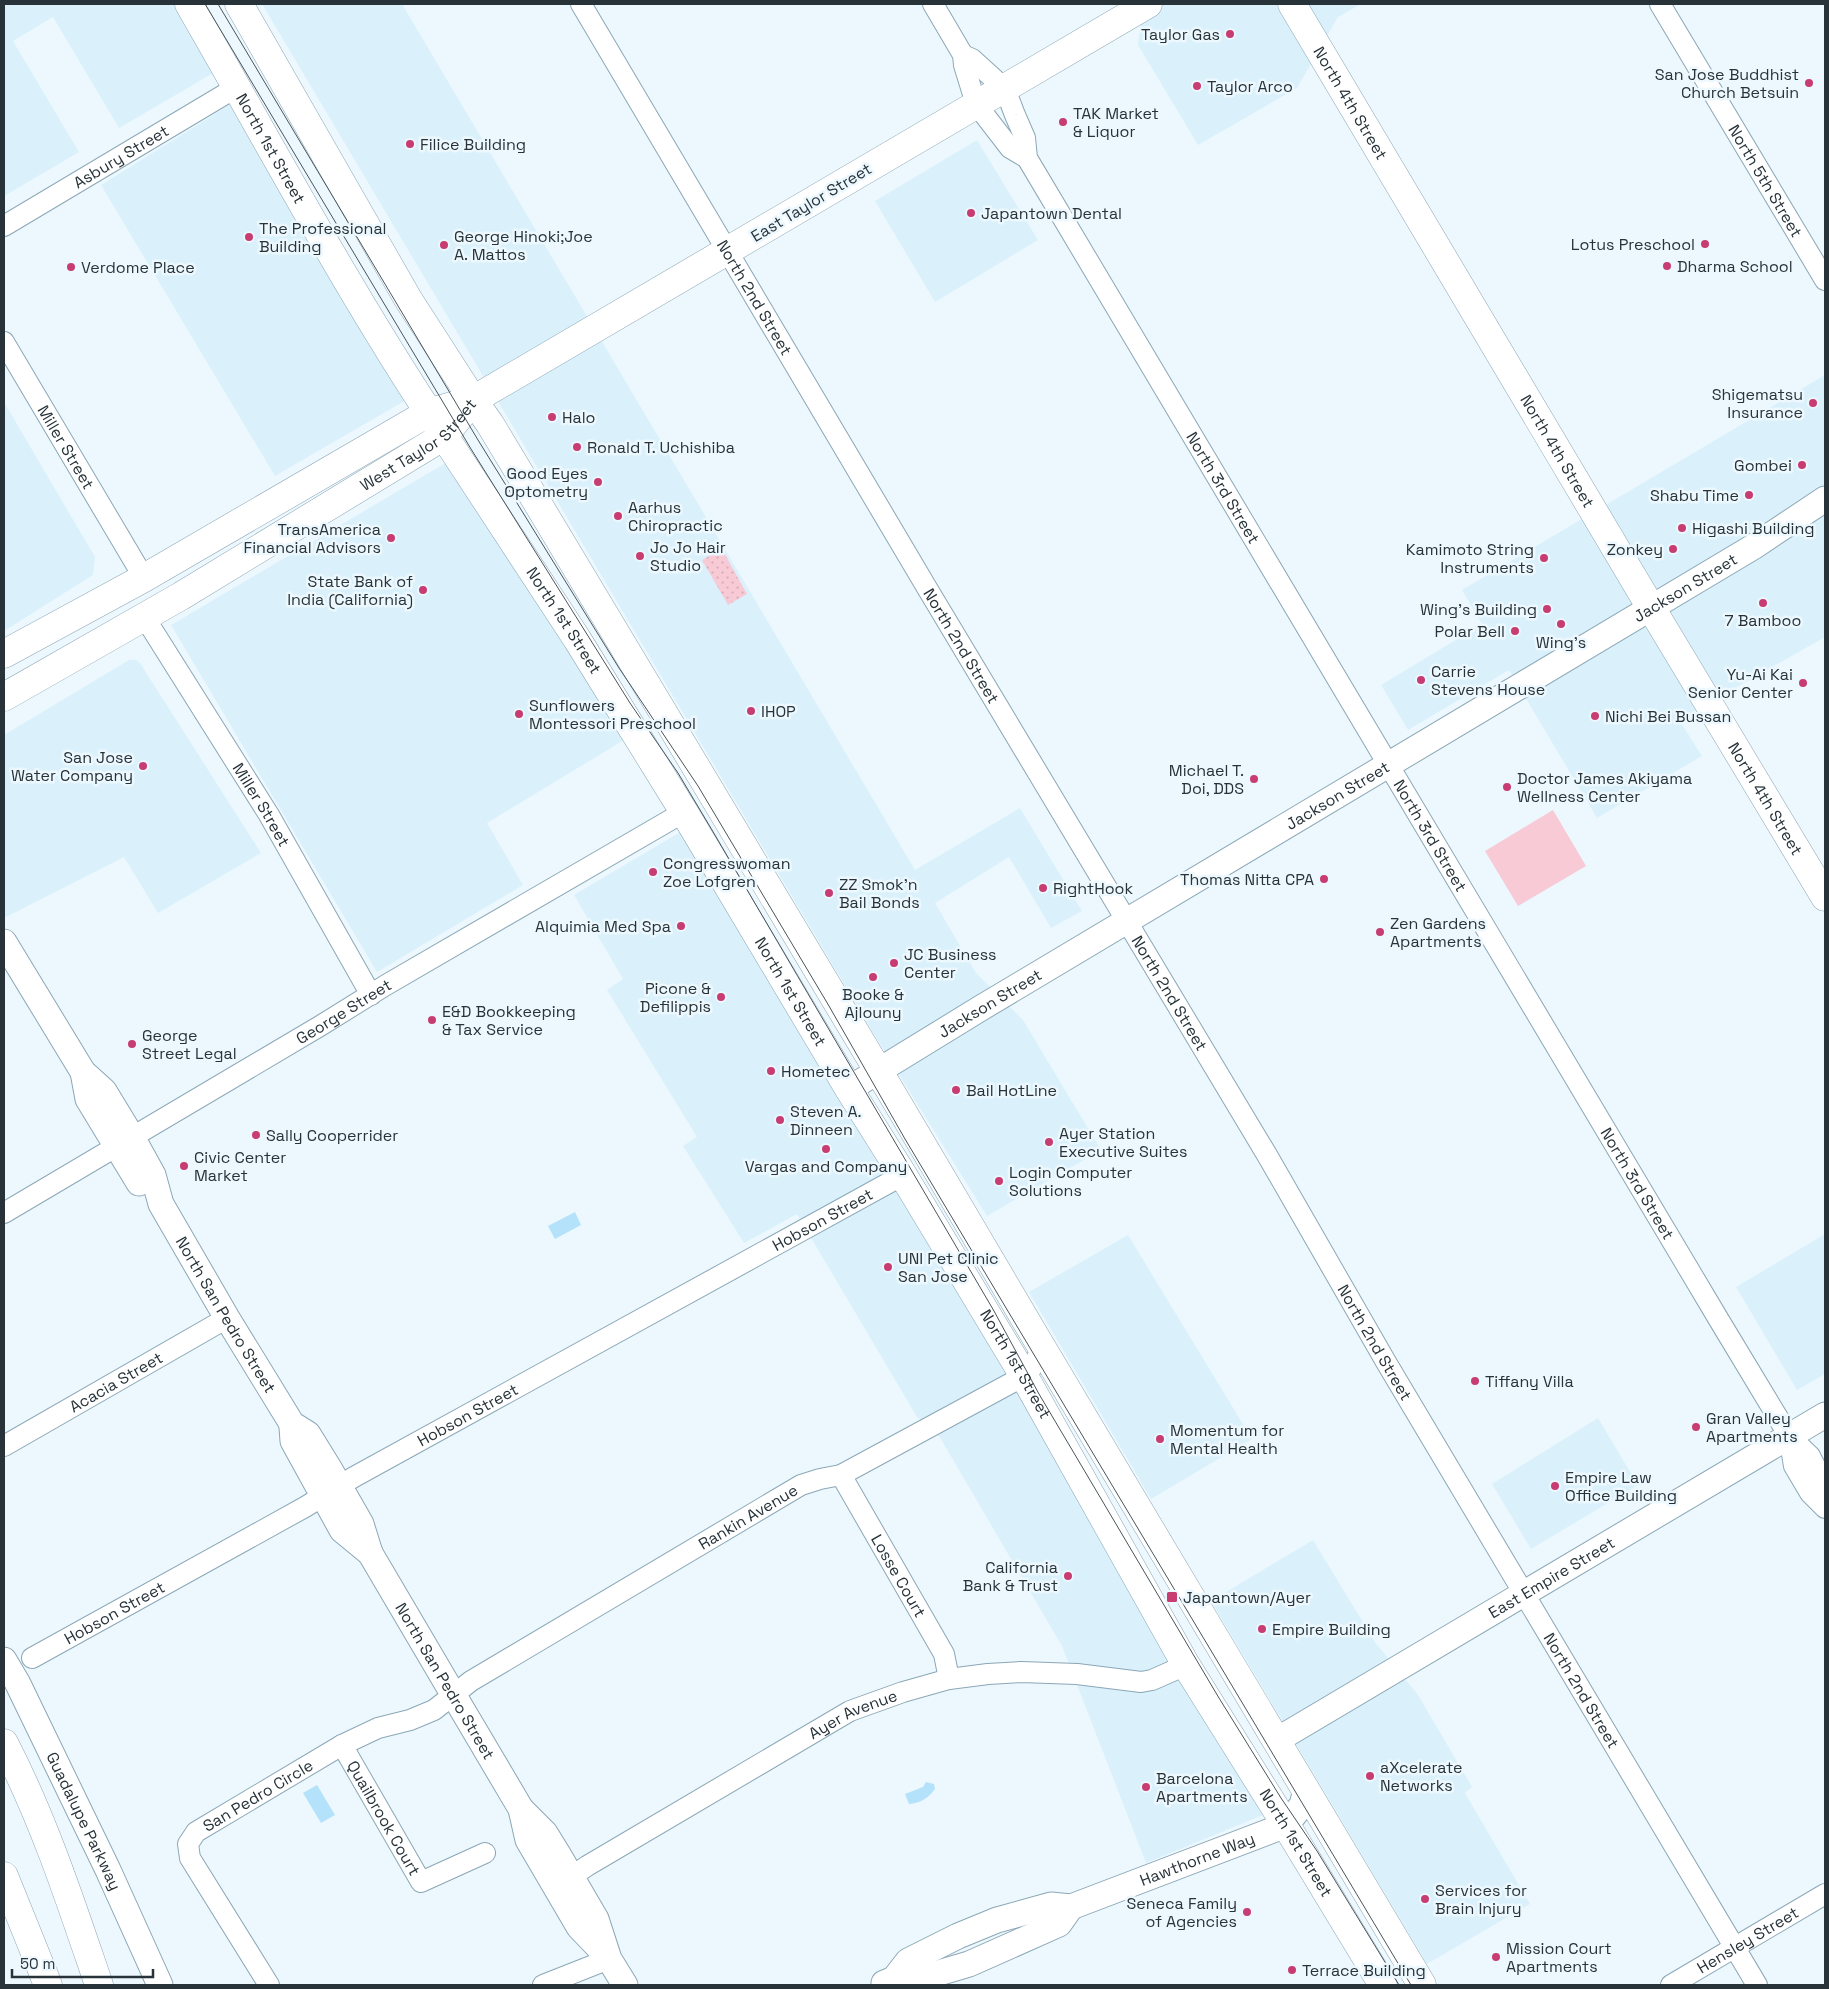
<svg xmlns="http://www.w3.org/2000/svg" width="1829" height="1989" viewBox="0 0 1829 1989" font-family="'Space Grotesk',sans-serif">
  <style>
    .built { fill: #daf1fc }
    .park { fill: url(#park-dots) }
    .pitch { fill: #f7cad5 }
    .water { fill: #b4e2fa }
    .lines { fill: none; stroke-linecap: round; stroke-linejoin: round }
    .minor-casing { stroke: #8ba7b6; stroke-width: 22 }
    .tertiary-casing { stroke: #8ba7b6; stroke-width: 27 }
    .secondary-casing { stroke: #8ba7b6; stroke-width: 29 }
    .primary-casing { stroke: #8ba7b6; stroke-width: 29 }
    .motorway-casing { stroke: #8ba7b6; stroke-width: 29 }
    .minor { stroke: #fff; stroke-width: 20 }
    .tertiary { stroke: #fff; stroke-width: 25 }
    .secondary { stroke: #fff; stroke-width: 28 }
    .primary { stroke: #fff; stroke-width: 28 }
    .motorway { stroke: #fff; stroke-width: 28 }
    .tram { stroke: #49555b; stroke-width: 1 }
    .poi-dot { fill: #c73c71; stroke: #ecf8fe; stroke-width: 2 }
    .labels { text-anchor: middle; stroke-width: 5; stroke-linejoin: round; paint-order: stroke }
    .poi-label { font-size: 16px; fill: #273339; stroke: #ecf8fe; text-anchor: start }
    .street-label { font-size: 16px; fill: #273339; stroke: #ecf8fe }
  </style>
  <defs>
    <pattern id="park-dots" width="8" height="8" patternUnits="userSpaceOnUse" patternTransform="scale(1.25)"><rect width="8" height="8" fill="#f7cad5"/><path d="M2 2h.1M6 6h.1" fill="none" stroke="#d4aeb8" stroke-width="1.8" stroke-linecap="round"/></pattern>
  </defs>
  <rect width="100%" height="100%" fill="#ecf8fe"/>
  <path class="built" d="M4,4H174L215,72L119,128L53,17L13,41L79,152L4,196Z
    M262,4H402L915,870L1020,808L1082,911L1051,928L1009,857L935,903L976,973L1023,1020L1101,1150L987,1216L872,1031Z
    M1144,4H1361L1338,17L1297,88L1198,145L1138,45Z
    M236,101L413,396L275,476L101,185Z
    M977,140L1038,240L935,302L875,201Z
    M1825,375V637L1679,720L1702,756L1597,818L1509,670L1408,730L1381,685L1482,624L1462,590Z
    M4,402L95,557L93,575L4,631Z
    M449,461L629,737L487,823L523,885L377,972L171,625Z
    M129,660H136L140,663L261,853L158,913L124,857L4,918V735Z
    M687,828L1268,1813L1146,1863L1062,1646L939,1436L917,1417L797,1214L744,1243L683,1146L697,1137L607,990L623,979L574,895Z
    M1825,1234V1374L1797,1390L1736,1287Z
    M1128,1235L1252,1439L1151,1499L1029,1292Z
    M1598,1418L1638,1485L1531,1549L1492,1484Z
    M1313,1540L1375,1642L1418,1695L1472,1787L1465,1793L1530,1904L1427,1964L1211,1601Z"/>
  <path class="park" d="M722,549L747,594L728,605L702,560Z"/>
  <path class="pitch" d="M1553,810L1586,866L1518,906L1485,851Z"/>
  <path class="water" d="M575,1212L581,1225L555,1239L548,1226Z
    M926,1782L934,1784L935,1789C928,1798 921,1803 909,1804L905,1794L923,1787Z
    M317,1785L335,1815L321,1823L303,1793Z"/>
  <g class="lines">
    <g class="minor-casing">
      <g id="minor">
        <path id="s1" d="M581,4L927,588L1267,1155L1386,1362L1757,1985"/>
        <path d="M933,4L963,55L964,65L976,104L1010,148L1027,158"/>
        <path id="s2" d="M1660,4L1825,280"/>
        <path id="s3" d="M963,55L972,59L1005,89L1015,115L1025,138L1027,158L1719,1320L1789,1436L1810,1456L1825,1485"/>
        <path id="s4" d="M4,226L237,87"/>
        <path id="s5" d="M4,342L144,578"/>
        <path id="s6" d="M145,618L269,815L371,995"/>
        <path id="s7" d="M4,1213L320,1026L386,985L684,812"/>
        <path d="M1789,1436L1794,1466L1810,1493L1825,1508"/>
        <path id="s8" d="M4,1446L227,1318"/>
        <path id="s9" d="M841,1475L944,1654L949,1679"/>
        <path id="s10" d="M32,1658L305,1507L354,1477L903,1175"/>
        <path id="s11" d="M342,1745L421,1882L485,1853"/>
        <path id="s12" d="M562,1889L571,1877L587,1866L850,1711L903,1692L949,1679L988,1674L1021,1672L1077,1674L1141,1682L1152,1680L1186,1665"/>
        <path id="s13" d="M269,1985L190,1858L188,1844L196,1832L342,1745L378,1728L410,1720L434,1710L471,1681L801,1485L820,1479L841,1475L1024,1376L1028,1374L1042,1349"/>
        <path d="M543,1985L609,1959"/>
        <path id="s14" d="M1671,1985L1825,1894"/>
      </g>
    </g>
    <g class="tertiary-casing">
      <g id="tertiary">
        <path id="s15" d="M4,942L83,1072L104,1091L132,1137L153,1175L161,1204L227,1318L292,1424L308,1434L329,1468L361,1524L370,1553L453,1694L521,1809L545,1833L558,1854L596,1919L609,1959L625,1985"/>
        <path d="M83,1072L88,1099L139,1183"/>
        <path id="s16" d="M849,1089L981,1008L1753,547L1825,499"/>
        <path d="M292,1427L293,1441L342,1530L370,1553"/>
        <path id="s17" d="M4,1660L17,1682L108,1870L160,1985"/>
        <path id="s18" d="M1277,1740L1825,1415"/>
        <path d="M521,1809L528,1840L579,1927L604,1953"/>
        <path id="s19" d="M894,1979L908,1961L958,1936L997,1920L1051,1905L1071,1907L1286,1825L1302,1805L1306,1790"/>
        <path d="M884,1983L894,1979L915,1980L969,1964L1059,1924L1071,1907"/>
      </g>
    </g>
    <g class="secondary-casing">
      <g id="secondary">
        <path d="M1148,4L473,400L490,424L891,1092L1035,1336L1422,1985"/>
        <path id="s20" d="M1292,4L1638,586L1825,897"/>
        <path id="s21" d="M444,436L577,639L684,812L849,1089L903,1175L1024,1376L1186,1665L1286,1825L1383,1985"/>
      </g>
    </g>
    <g class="primary-casing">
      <g id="primary">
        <path id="s22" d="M189,4C271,146 348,291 439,428"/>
        <path d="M239,4L408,299L473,400"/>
        <path d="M4,654L144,578L428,413L473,400"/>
        <path id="s23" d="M4,697L181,596L444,436L473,400"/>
      </g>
    </g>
    <g class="motorway-casing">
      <path id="motorway" d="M4,1743C44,1820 71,1903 99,1985
        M4,1876L48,1985"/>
    </g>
    <use href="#minor" class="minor"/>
    <use href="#tertiary" class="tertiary"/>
    <use href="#secondary" class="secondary"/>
    <use href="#primary" class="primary"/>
    <use href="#motorway" class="motorway"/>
    <path class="tram" d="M205,4L471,449L630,703L678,773L712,830L994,1311L1039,1394L1219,1698L1281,1798L1317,1851L1399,1985
      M218,4L478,440L619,668L698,786L829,1006L905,1139L1411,1985"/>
  </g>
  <g class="poi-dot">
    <circle cx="1230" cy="34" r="5"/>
    <circle cx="1809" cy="83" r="5"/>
    <circle cx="1197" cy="86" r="5"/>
    <circle cx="1063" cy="122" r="5"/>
    <circle cx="410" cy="144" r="5"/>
    <circle cx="971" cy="213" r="5"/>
    <circle cx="249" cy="237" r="5"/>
    <circle cx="1705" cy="244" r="5"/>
    <circle cx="444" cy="245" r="5"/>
    <circle cx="1667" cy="266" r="5"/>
    <circle cx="71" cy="267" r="5"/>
    <circle cx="1813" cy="403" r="5"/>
    <circle cx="552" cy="417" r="5"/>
    <circle cx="577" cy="447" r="5"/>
    <circle cx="1802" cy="465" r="5"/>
    <circle cx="598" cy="482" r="5"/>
    <circle cx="1749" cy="495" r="5"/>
    <circle cx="618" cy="516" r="5"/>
    <circle cx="1682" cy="528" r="5"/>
    <circle cx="391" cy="538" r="5"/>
    <circle cx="1673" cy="549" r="5"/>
    <circle cx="640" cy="556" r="5"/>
    <circle cx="1544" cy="558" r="5"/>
    <circle cx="423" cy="590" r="5"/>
    <circle cx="1763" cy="603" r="5"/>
    <circle cx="1547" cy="609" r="5"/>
    <circle cx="1561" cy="624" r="5"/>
    <circle cx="1515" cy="631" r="5"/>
    <circle cx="1421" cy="680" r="5"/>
    <circle cx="1803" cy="683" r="5"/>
    <circle cx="751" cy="711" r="5"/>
    <circle cx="519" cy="714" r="5"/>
    <circle cx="1595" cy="716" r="5"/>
    <circle cx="143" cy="766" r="5"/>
    <circle cx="1254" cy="779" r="5"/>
    <circle cx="1507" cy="787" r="5"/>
    <circle cx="653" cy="872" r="5"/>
    <circle cx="1324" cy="879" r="5"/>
    <circle cx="1043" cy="888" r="5"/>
    <circle cx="829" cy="893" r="5"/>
    <circle cx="681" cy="926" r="5"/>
    <circle cx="1380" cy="932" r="5"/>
    <circle cx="894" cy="963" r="5"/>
    <circle cx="873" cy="977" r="5"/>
    <circle cx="721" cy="997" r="5"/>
    <circle cx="432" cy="1020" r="5"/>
    <circle cx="132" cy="1044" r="5"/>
    <circle cx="771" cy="1071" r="5"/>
    <circle cx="956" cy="1090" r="5"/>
    <circle cx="780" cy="1120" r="5"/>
    <circle cx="256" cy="1135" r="5"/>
    <circle cx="1049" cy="1142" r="5"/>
    <circle cx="826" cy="1149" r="5"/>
    <circle cx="184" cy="1166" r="5"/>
    <circle cx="999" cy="1181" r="5"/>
    <circle cx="888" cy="1267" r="5"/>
    <circle cx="1475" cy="1381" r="5"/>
    <circle cx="1696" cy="1427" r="5"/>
    <circle cx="1160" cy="1439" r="5"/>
    <circle cx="1555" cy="1486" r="5"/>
    <circle cx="1068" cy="1576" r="5"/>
    <rect x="1166" y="1591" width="12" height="12" rx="2.5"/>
    <circle cx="1262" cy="1629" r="5"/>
    <circle cx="1370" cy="1776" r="5"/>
    <circle cx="1146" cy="1787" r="5"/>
    <circle cx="1425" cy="1899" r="5"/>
    <circle cx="1247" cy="1912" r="5"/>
    <circle cx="1496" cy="1957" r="5"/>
    <circle cx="1292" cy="1970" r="5"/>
  </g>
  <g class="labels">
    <g class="poi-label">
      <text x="1220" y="40" text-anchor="end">Taylor Gas</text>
      <text x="1799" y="80" text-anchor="end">San Jose Buddhist<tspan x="1799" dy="18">Church Betsuin</tspan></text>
      <text x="1207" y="92">Taylor Arco</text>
      <text x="1073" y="119">TAK Market<tspan x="1073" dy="18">&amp; Liquor</tspan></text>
      <text x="420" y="150">Filice Building</text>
      <text x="981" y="219">Japantown Dental</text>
      <text x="259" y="234">The Professional<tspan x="259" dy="18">Building</tspan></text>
      <text x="454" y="242">George Hinoki;Joe<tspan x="454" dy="18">A. Mattos</tspan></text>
      <text x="1695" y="250" text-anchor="end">Lotus Preschool</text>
      <text x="1677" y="272">Dharma School</text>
      <text x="81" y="273">Verdome Place</text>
      <text x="1803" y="400" text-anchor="end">Shigematsu<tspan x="1803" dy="18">Insurance</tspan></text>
      <text x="562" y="423">Halo</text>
      <text x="587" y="453">Ronald T. Uchishiba</text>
      <text x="1792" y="471" text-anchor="end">Gombei</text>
      <text x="588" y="479" text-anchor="end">Good Eyes<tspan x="588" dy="18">Optometry</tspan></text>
      <text x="1739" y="501" text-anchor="end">Shabu Time</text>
      <text x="628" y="513">Aarhus<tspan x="628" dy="18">Chiropractic</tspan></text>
      <text x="1692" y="534">Higashi Building</text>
      <text x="381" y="535" text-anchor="end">TransAmerica<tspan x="381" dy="18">Financial Advisors</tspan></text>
      <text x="650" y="553">Jo Jo Hair<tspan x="650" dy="18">Studio</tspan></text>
      <text x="1534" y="555" text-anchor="end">Kamimoto String<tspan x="1534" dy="18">Instruments</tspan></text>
      <text x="1663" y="555" text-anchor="end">Zonkey</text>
      <text x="413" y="587" text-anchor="end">State Bank of<tspan x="413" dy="18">India (California)</tspan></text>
      <text x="1537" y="615" text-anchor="end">Wing’s Building</text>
      <text x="1763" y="626" text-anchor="middle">7 Bamboo</text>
      <text x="1505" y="637" text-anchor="end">Polar Bell</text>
      <text x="1561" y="648" text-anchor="middle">Wing’s</text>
      <text x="1431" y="677">Carrie<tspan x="1431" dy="18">Stevens House</tspan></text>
      <text x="1793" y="680" text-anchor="end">Yu-Ai Kai<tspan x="1793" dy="18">Senior Center</tspan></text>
      <text x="529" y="711">Sunflowers<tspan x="529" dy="18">Montessori Preschool</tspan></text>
      <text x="761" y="717">IHOP</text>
      <text x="1605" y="722">Nichi Bei Bussan</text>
      <text x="133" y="763" text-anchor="end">San Jose<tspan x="133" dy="18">Water Company</tspan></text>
      <text x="1244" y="776" text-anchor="end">Michael T.<tspan x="1244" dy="18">Doi, DDS</tspan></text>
      <text x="1517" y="784">Doctor James Akiyama<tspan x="1517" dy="18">Wellness Center</tspan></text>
      <text x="663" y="869">Congresswoman<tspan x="663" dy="18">Zoe Lofgren</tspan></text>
      <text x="1314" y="885" text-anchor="end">Thomas Nitta CPA</text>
      <text x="839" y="890">ZZ Smok’n<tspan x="839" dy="18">Bail Bonds</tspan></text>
      <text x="1053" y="894">RightHook</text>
      <text x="1390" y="929">Zen Gardens<tspan x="1390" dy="18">Apartments</tspan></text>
      <text x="671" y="932" text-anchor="end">Alquimia Med Spa</text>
      <text x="904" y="960">JC Business<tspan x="904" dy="18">Center</tspan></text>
      <text x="711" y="994" text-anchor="end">Picone &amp;<tspan x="711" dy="18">Defilippis</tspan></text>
      <text x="873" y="1000" text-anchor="middle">Booke &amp;<tspan x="873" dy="18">Ajlouny</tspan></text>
      <text x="442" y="1017">E&amp;D Bookkeeping<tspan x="442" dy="18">&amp; Tax Service</tspan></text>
      <text x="142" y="1041">George<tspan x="142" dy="18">Street Legal</tspan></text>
      <text x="781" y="1077">Hometec</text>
      <text x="966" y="1096">Bail HotLine</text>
      <text x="790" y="1117">Steven A.<tspan x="790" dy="18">Dinneen</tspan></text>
      <text x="1059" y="1139">Ayer Station<tspan x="1059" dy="18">Executive Suites</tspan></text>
      <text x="266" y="1141">Sally Cooperrider</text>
      <text x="194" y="1163">Civic Center<tspan x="194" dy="18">Market</tspan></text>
      <text x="826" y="1172" text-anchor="middle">Vargas and Company</text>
      <text x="1009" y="1178">Login Computer<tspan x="1009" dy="18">Solutions</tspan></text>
      <text x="898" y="1264">UNI Pet Clinic<tspan x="898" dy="18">San Jose</tspan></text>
      <text x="1485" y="1387">Tiffany Villa</text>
      <text x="1706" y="1424">Gran Valley<tspan x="1706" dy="18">Apartments</tspan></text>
      <text x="1170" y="1436">Momentum for<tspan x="1170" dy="18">Mental Health</tspan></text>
      <text x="1565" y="1483">Empire Law<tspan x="1565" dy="18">Office Building</tspan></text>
      <text x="1058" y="1573" text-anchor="end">California<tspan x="1058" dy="18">Bank &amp; Trust</tspan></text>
      <text x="1183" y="1603">Japantown/Ayer</text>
      <text x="1272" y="1635">Empire Building</text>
      <text x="1380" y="1773">aXcelerate<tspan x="1380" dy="18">Networks</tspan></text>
      <text x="1156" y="1784">Barcelona<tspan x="1156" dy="18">Apartments</tspan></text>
      <text x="1435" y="1896">Services for<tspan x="1435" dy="18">Brain Injury</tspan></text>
      <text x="1237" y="1909" text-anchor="end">Seneca Family<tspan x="1237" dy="18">of Agencies</tspan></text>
      <text x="1506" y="1954">Mission Court<tspan x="1506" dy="18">Apartments</tspan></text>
      <text x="1302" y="1976">Terrace Building</text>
    </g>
    <g class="street-label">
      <text dy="6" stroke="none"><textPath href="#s20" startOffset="115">North 4th Street</textPath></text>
      <text dy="6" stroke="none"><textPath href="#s22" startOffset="166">North 1st Street</textPath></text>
      <text dy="6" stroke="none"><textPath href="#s4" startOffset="136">Asbury Street</textPath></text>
      <text dy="6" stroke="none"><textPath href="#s2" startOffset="206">North 5th Street</textPath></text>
      <text transform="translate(811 202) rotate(-31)" y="6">East Taylor Street</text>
      <text dy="6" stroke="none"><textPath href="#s1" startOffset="341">North 2nd Street</textPath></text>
      <text dy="6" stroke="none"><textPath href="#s23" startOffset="486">West Taylor Street</textPath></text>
      <text dy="6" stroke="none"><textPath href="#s5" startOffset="122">Miller Street</textPath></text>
      <text dy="6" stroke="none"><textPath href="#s20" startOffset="520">North 4th Street</textPath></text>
      <text dy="6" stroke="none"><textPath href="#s3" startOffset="511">North 3rd Street</textPath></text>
      <text dy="6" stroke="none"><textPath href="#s16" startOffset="975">Jackson Street</textPath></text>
      <text dy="6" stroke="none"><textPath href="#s21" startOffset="220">North 1st Street</textPath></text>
      <text dy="6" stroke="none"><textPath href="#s1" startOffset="746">North 2nd Street</textPath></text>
      <text dy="6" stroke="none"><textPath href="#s16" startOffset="570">Jackson Street</textPath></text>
      <text dy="6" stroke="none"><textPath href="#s20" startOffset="925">North 4th Street</textPath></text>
      <text dy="6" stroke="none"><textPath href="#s6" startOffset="220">Miller Street</textPath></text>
      <text dy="6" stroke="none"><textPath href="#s3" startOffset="916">North 3rd Street</textPath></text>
      <text dy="6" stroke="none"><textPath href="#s21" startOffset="655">North 1st Street</textPath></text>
      <text dy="6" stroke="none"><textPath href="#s1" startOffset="1151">North 2nd Street</textPath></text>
      <text dy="6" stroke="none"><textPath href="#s16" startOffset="165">Jackson Street</textPath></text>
      <text dy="6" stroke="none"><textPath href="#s7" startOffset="395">George Street</textPath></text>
      <text dy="6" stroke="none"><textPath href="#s3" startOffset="1321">North 3rd Street</textPath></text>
      <text dy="6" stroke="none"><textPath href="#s10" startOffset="904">Hobson Street</textPath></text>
      <text dy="6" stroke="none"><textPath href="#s15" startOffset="436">North San Pedro Street</textPath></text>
      <text dy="6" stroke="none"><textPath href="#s1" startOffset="1556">North 2nd Street</textPath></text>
      <text dy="6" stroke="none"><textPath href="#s21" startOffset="1090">North 1st Street</textPath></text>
      <text dy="6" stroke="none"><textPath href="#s8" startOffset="129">Acacia Street</textPath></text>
      <text dy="6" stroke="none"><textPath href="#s10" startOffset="499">Hobson Street</textPath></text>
      <text dy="6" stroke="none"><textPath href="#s13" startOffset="816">Rankin Avenue</textPath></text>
      <text dy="6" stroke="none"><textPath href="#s9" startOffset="116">Losse Court</textPath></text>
      <text dy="6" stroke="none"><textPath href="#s18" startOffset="319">East Empire Street</textPath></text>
      <text dy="6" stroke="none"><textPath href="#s10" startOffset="94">Hobson Street</textPath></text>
      <text dy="6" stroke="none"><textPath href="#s15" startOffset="866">North San Pedro Street</textPath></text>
      <text dy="6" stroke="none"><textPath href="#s1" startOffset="1961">North 2nd Street</textPath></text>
      <text dy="6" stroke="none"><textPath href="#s12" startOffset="341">Ayer Avenue</textPath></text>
      <text dy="6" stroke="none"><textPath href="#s13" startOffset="250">San Pedro Circle</textPath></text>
      <text dy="6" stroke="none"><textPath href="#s11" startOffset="84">Quailbrook Court</textPath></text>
      <text dy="6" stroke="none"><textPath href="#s17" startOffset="180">Guadalupe Parkway</textPath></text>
      <text dy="6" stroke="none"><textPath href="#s21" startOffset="1645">North 1st Street</textPath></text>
      <text dy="6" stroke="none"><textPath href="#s19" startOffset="332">Hawthorne Way</textPath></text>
      <text dy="6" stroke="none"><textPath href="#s14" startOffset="89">Hensley Street</textPath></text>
    </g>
  </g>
  <rect width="1829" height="1989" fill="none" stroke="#273339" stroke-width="10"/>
  <path d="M12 1969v8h141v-8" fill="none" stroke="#273339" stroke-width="2.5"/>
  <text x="20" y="1969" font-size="15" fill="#273339" stroke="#ecf8fe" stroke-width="4" paint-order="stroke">50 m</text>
</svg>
